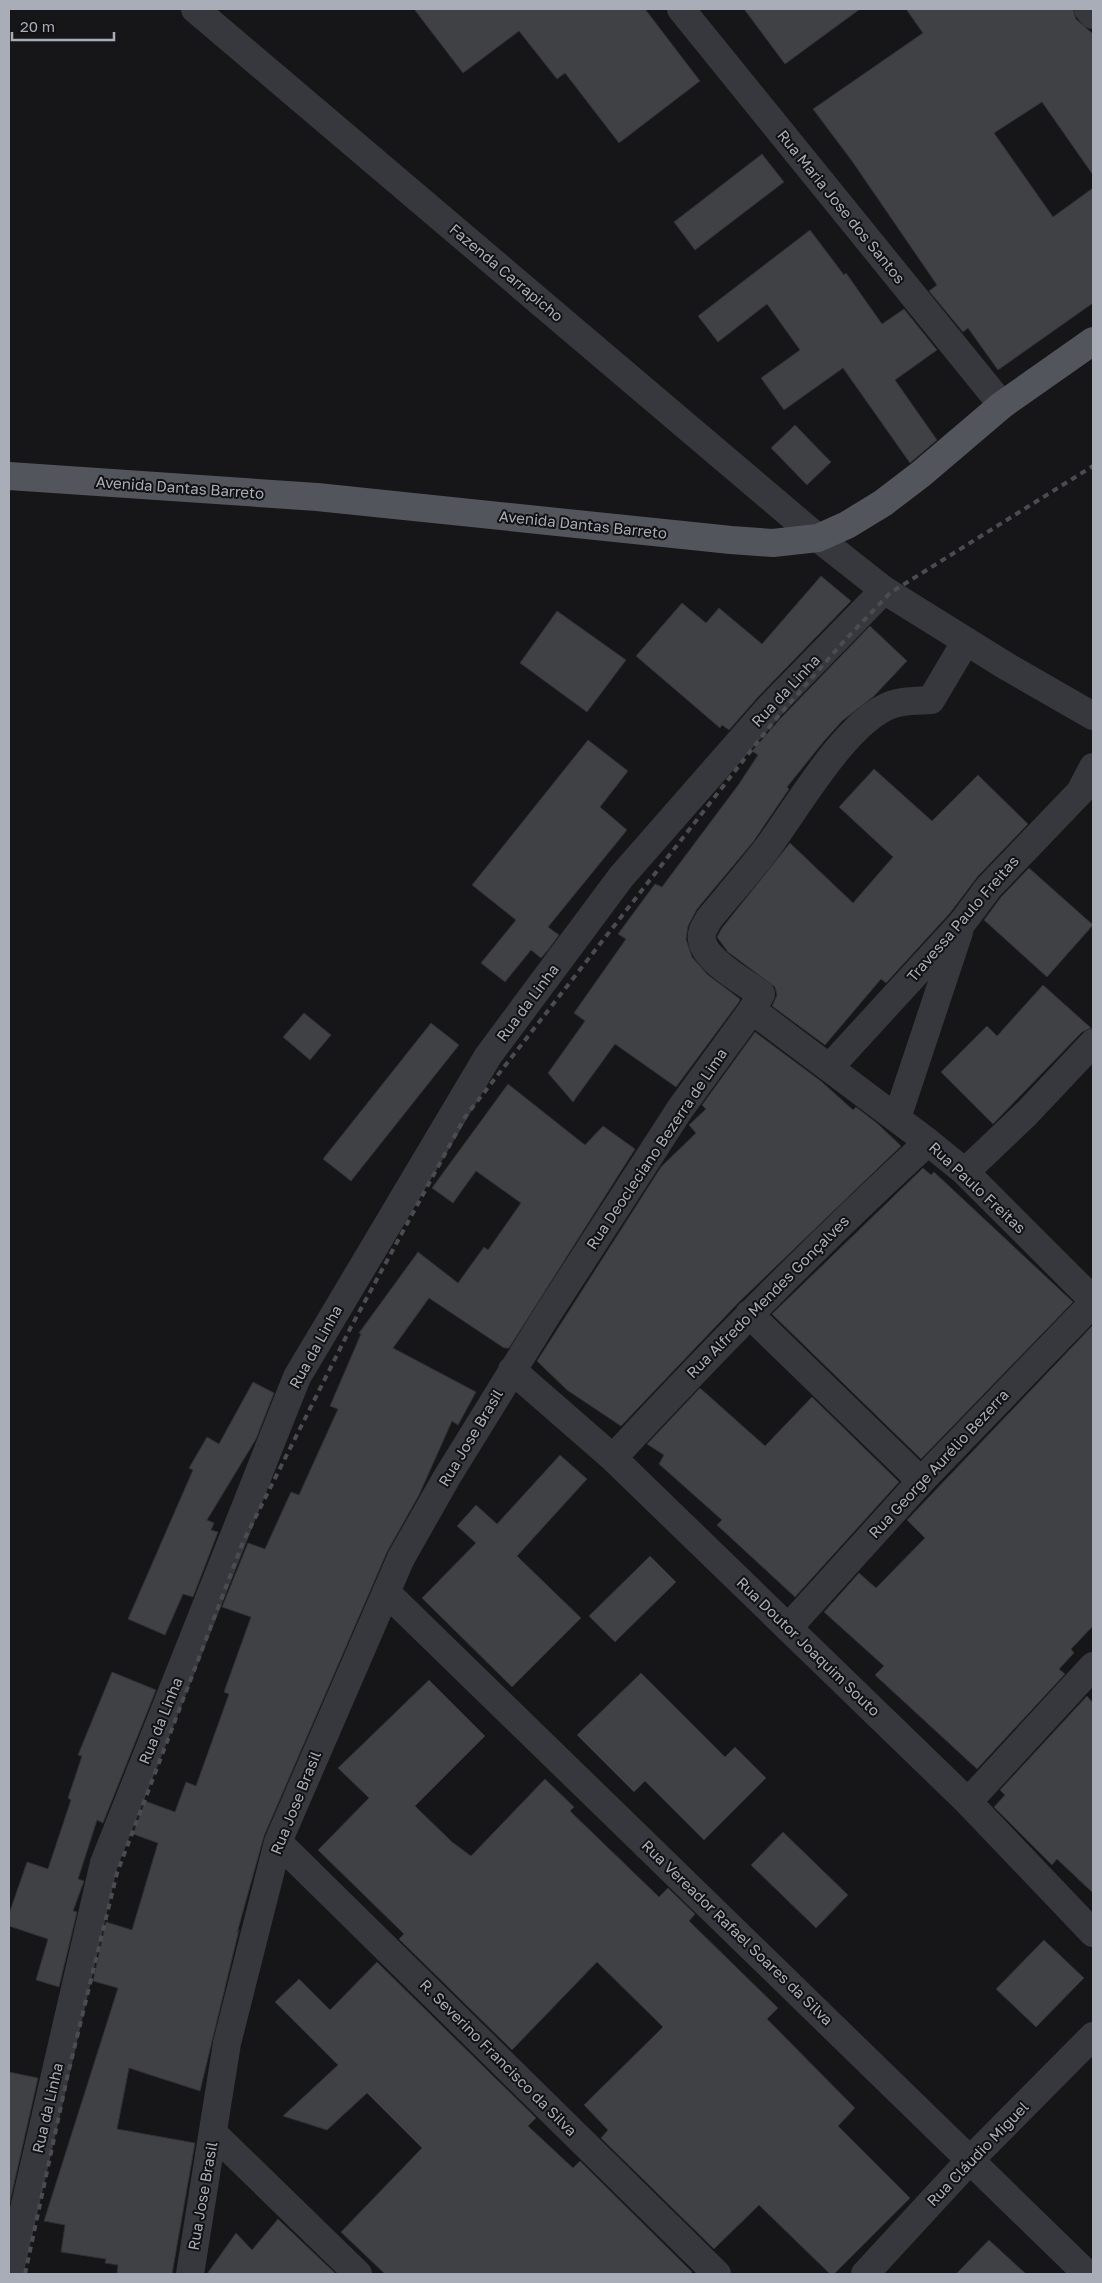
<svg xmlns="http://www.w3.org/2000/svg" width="1102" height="2283" viewBox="0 0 1102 2283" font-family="'Golos Text',sans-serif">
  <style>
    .building { fill: #404145; stroke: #303034 }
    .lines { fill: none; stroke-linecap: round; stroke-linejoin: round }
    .minor { stroke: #37383d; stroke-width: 28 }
    .major { stroke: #53555c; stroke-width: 28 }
    .rail { stroke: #4a4c52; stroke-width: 4; stroke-dasharray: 6 5; stroke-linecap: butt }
    .labels { text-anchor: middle; stroke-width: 4; stroke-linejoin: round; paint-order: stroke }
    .street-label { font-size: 15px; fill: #a8adb8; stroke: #111113 }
  </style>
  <rect width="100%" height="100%" fill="#161618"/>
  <path class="building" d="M414,9H645L700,81L619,143L565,73L557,79L519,31L463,73Z
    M744,9H860L785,64Z
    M906,9H1073L1076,19L1093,34V175L1042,102L994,133L1053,217L1093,188V303L998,370L968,328L963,332L929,291L937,285L852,161L813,109L923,33Z
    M762,154L784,182L695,250L674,222Z
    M810,230L844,275L846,273L882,324L904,309L937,350L895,380L937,440L910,463L843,368L784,410L761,378L800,350L767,304L718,342L698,316Z
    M795,425L831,462L807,485L771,448Z
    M821,576L851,601L758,697L729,730L722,725L720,728L636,656L682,603L706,623L719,608L762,644Z
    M557,611L626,660L587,712L520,663Z
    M870,626L907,661L873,697L842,721L824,741L787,787L789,789L753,842L697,909L688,926L686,939L692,957L708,975L740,999L739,1002L676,1087L615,1044L573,1102L548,1073L585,1021L574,1013L626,939L618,934L655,884L662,887L739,784L758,755L752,751L780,719Z
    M588,740L628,771L600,807L627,830L548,927L559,935L548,950L541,958L531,950L505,982L481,963L516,920L472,885Z
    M874,769L932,821L978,775L1028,824L978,876L950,913L886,983L881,979L825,1045L772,1006L777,995L775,987L728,952L717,937L722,928L790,843L853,903L893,857L839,807Z
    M1029,868L1093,925L1047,977L984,920L1001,897Z
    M1043,985L1091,1028L1082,1032L993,1124L941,1072L987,1026L997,1036Z
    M304,1013L331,1035L310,1060L283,1037Z
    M431,1023L459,1045L351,1181L323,1159Z
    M755,1032L822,1082L853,1110L856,1107L878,1124L901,1146L738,1303L621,1426L567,1390L537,1361L661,1167L696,1133L689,1125L706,1109L702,1105Z
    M508,1084L585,1145L603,1126L635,1149L509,1348H504L429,1298L393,1348L476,1392L458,1425L452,1421L419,1495L387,1552L264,1836L237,1933L239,1930L200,2091L129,2068L117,2129L195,2143L172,2274H117L118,2265L105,2263L106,2259L61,2252L65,2225L44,2221L118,1988L93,1981L106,1922L132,1930L158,1843L133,1834L145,1801L175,1812L186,1782L196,1786L229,1694L224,1692L251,1617L222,1607L248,1543L265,1549L291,1492L299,1495L338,1409L330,1406L361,1334L359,1333L418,1252L458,1283L484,1247L488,1250L521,1203L476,1171L453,1203L432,1188Z
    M923,1168L931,1175L934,1172L1073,1302L921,1459L772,1314Z
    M1093,1325V1626L1071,1649L1074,1653L1059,1669L1065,1674L977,1769L875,1675L884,1666L824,1612L859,1573L876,1588L925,1538L907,1520Z
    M253,1382L274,1393L256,1439L207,1520L214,1523L211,1530L218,1532L193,1597L183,1594L165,1635L128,1619L193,1470L189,1468L207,1437L219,1444Z
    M700,1388L765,1446L812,1397L899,1482L795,1597L717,1525L722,1520L659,1464L664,1455L647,1444Z
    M560,1455L587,1479L517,1556L581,1618L512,1687L422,1598L476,1543L457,1526L476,1505L497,1524Z
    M650,1556L676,1582L615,1642L589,1616Z
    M112,1672L156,1690L103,1823L97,1820L78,1879L84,1881L73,1911L77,1912L59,1987L36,1980L48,1939L9,1926V1914L27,1862L48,1869L71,1800L68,1798L82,1756L78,1755Z
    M641,1673L725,1757L735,1747L766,1778L704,1840L645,1781L634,1792L577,1735Z
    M429,1680L485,1736L415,1806L452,1842L471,1856L545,1779L574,1807L570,1811L659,1897L668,1888L695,1914L689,1921L778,2008L767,2019L855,2108L838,2126L910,2198L834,2274H830L759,2205L714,2249L601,2138L608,2130L584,2105L663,2027L597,1962L512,2050L399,1939L404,1934L318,1850L369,1798L338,1768Z
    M1087,1696L1093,1703V1893L1057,1859L1052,1865L994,1807L1005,1795L1000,1790Z
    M783,1832L848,1895L816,1928L751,1865Z
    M1044,1940L1084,1978L1036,2027L996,1989Z
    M377,1962L536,2118L528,2126L573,2168L580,2161L692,2272L690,2274H385L341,2232L422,2148L367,2093L327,2130L283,2116L338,2065L275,2002L299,1979L330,2010Z
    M9,2072L38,2078L9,2206Z
    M278,2219L336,2274H207L236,2233L252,2250Z
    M989,2240L1026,2274H956Z"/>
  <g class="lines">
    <path class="minor" d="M195,9L818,538L884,590L1006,666L1093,716
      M681,9L1002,405
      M1088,9L1093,15
      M752,1010L761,994C745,982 705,961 702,940C700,932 706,925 709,919C728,896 747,874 765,851C796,810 841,729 886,707C900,700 916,701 931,700L966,641
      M829,1068L962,923L989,887L1080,792L1093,767
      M897,1118L959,932
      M965,1172L1027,1113L1093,1043
      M749,1314L921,1481
      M512,1370L613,1458L968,1802L1093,1933
      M613,1458C714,1349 818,1243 928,1142
      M387,1593L1087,2274
      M788,1628L921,1481L1093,1303
      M968,1802L1093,1666
      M278,1842L717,2274
      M214,2134L358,2274
      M9,2274L104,1863L297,1377L488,1056L621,877L769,708L884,590
      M190,2274L227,2043L278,1842L401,1558L447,1477L547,1315L680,1109L752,1010L928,1142L965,1172L1093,1300
      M865,2274L970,2160L1093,2036"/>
    <path class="major" d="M9,476L317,497L731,540L773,543L818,538L847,525L883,503L921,474L1002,405L1093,341"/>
    <path class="rail" d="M25,2274L67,2078L117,1873L243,1542L351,1327L465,1117L774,721L845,640L890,593L1093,466"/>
  </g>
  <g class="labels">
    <g class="street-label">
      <text transform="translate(841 207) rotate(51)" y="5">Rua Maria Jose dos Santos</text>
      <text transform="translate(506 273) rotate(40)" y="5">Fazenda Carrapicho</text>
      <text transform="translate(180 488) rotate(4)" y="5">Avenida Dantas Barreto</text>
      <text transform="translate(583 525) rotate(6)" y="5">Avenida Dantas Barreto</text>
      <text transform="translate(786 691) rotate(-47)" y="5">Rua da Linha</text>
      <text transform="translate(963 919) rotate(-49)" y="5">Travessa Paulo Freitas</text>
      <text transform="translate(528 1003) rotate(-53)" y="5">Rua da Linha</text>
      <text transform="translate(657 1149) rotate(-56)" y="5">Rua Deocleciano Bezerra de Lima</text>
      <text transform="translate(977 1188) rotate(43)" y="5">Rua Paulo Freitas</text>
      <text transform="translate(768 1297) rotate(-45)" y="5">Rua Alfredo Mendes Gonçalves</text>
      <text transform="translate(316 1347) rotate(-61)" y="5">Rua da Linha</text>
      <text transform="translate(471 1438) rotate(-59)" y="5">Rua Jose Brasil</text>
      <text transform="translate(939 1464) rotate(-47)" y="5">Rua George Aurélio Bezerra</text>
      <text transform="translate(808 1647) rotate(44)" y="5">Rua Doutor Joaquim Souto</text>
      <text transform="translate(161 1721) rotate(-68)" y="5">Rua da Linha</text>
      <text transform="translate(296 1803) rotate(-68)" y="5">Rua Jose Brasil</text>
      <text transform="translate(737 1933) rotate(44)" y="5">Rua Vereador Rafael Soares da Silva</text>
      <text transform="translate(498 2058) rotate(45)" y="5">R. Severino Francisco da Silva</text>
      <text transform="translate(48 2108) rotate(-77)" y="5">Rua da Linha</text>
      <text transform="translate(978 2154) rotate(-46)" y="5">Rua Cláudio Miguel</text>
      <text transform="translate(203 2196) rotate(-80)" y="5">Rua Jose Brasil</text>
    </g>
  </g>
  <rect width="1102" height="2283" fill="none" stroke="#a8adb8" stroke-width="20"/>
  <path d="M12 32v8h102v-8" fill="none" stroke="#a8adb8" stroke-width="2.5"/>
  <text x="20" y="32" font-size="15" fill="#a8adb8" stroke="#111113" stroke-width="4" paint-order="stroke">20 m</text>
</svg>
